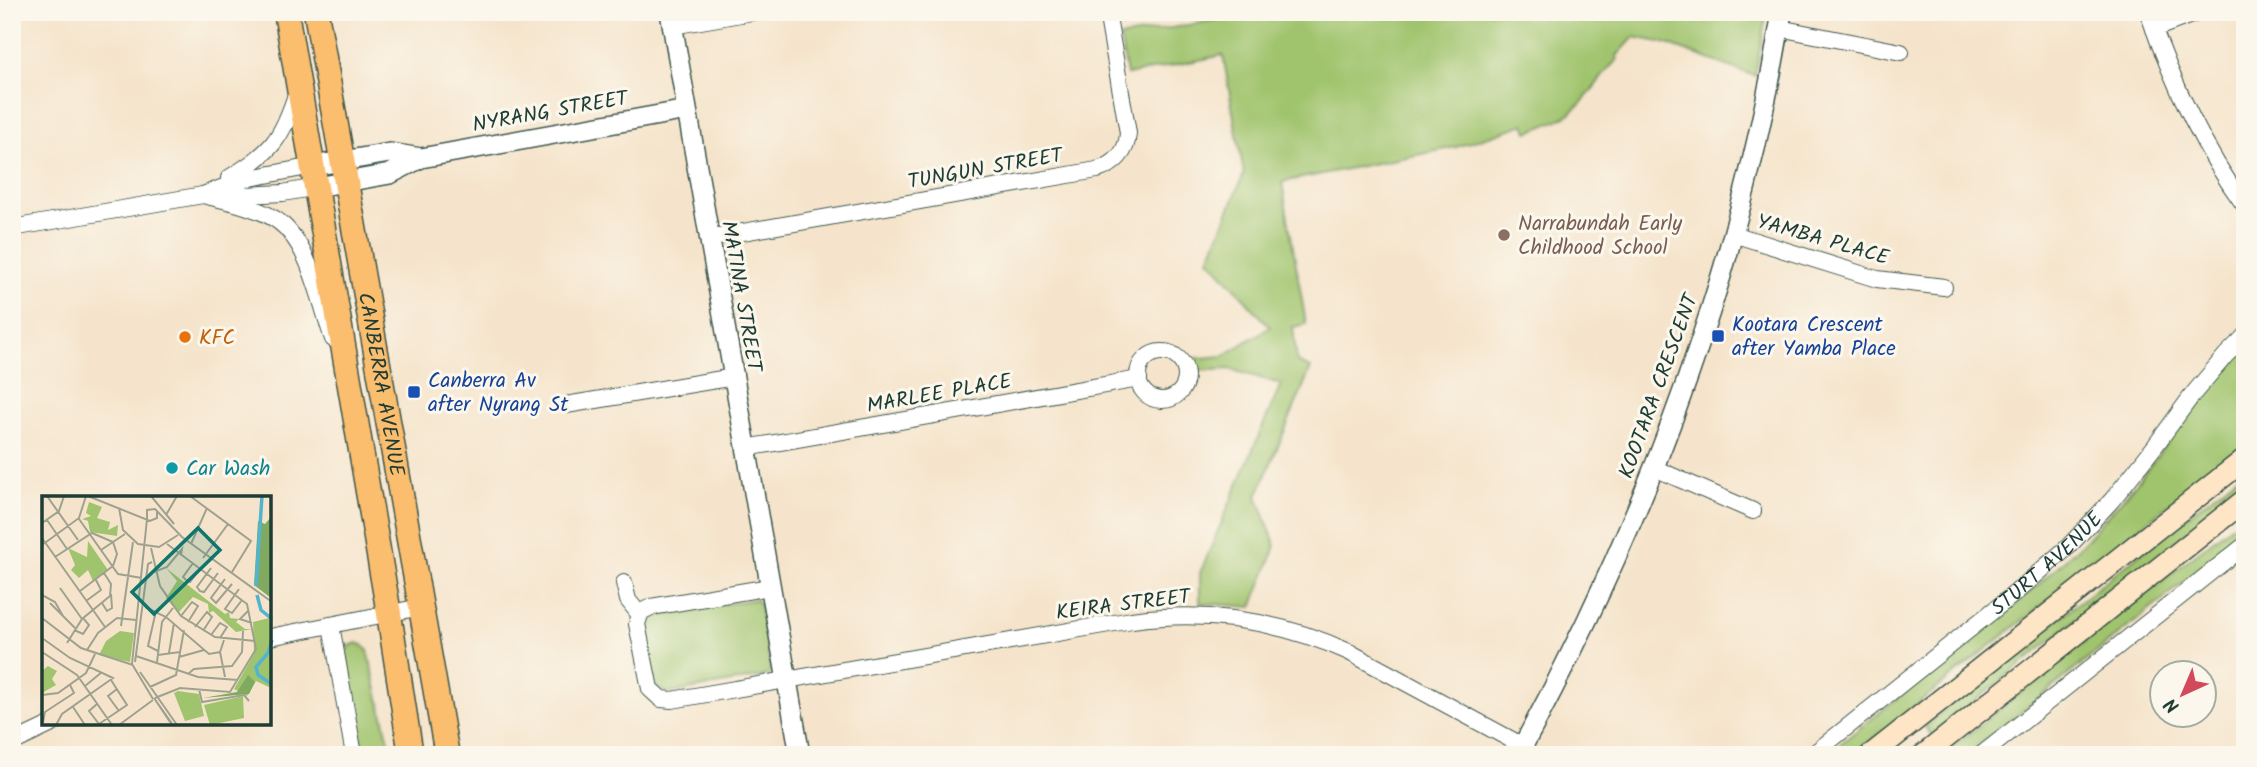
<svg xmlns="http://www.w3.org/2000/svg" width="2257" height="767" viewBox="0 0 2257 767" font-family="Kalam,sans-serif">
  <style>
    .green { fill: #a0c46d; stroke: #608050; stroke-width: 2 }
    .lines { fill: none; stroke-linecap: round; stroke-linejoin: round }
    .minor-casing { stroke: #3f564b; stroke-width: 18 }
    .tertiary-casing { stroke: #3f564b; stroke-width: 22 }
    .secondary-casing { stroke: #3f564b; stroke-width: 24 }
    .trunk-casing { stroke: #3f564b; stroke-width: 27 }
    .minor { stroke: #fff; stroke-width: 16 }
    .tertiary { stroke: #fff; stroke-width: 19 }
    .secondary { stroke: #fde5c5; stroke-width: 21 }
    .trunk { stroke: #fbbd6e; stroke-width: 24 }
    .education-dot { fill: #8d6e63; stroke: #fbf7ec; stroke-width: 2.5 }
    .transit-dot { fill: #1a4fb4; stroke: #fbf7ec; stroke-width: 2.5 }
    .food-dot { fill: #e8710a; stroke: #fbf7ec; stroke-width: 2.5 }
    .culture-dot { fill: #0f9aa8; stroke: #fbf7ec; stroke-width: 2.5 }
    .labels { text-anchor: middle; stroke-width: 6; stroke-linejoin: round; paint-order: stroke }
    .street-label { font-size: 21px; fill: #1f3d34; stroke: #fbf7ec }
    .education-label { font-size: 21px; fill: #785e54; stroke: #fbf7ec; text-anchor: start }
    .transit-label { font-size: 21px; fill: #164399; stroke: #fbf7ec; text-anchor: start }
    .food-label { font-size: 21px; fill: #c56008; stroke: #fbf7ec; text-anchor: start }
    .culture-label { font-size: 21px; fill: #0d838f; stroke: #fbf7ec; text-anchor: start }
    .inset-river { fill: none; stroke: #51b5cf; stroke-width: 3.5 }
    .inset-road { fill: none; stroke: #9fa18f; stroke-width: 2 }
    .view { fill: #0f766e; fill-opacity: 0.15; stroke: #0f766e; stroke-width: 3.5 }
    .inset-edge { fill: none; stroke: #1f3d34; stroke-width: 3.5 }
  </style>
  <rect width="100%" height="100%" fill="#fbf7ec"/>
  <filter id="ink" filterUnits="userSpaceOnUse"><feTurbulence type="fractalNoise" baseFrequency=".0143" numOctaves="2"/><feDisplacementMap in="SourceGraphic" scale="14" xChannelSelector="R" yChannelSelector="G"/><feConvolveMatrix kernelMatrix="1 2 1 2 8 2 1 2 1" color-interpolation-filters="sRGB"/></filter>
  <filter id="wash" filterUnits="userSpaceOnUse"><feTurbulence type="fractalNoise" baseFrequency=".00686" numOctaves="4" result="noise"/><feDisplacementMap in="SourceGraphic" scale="28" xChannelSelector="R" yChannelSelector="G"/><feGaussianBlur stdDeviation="1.57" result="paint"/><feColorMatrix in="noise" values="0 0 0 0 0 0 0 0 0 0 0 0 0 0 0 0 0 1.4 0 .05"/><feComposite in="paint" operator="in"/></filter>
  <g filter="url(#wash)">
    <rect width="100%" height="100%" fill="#f5e4cb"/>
    <path class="green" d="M1216,12H1767L1755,76L1664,43L1634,37L1616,57L1618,59C1599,76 1587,104 1564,117C1553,123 1540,127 1528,132L1525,124L1456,147L1282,182L1306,324L1293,327L1297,362L1311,368L1257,496L1276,546L1252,607L1200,603V573L1281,384L1229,369L1195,371L1191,359L1223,356L1270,327L1209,259L1244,174L1223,55L1127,75L1120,37L1217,20Z
      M2245,348V444L1853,755H1826L2027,595L2084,542L2135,485L2216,380Z
      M2245,470V486L1932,735L1925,727L1943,711Z
      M2245,515V534L2005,725L1967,755H1942Z
      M755,599L760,605L771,671L769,675L672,693L663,692L656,687L645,627L651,617Z
      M357,643L363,645L368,651L392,755H363L346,654L349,646Z"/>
  </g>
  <g filter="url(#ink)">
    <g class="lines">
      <g class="minor-casing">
        <g id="minor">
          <path d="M2148,12C2171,79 2203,149 2245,206"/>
          <path d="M672,26L752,12"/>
          <path d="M1779,28L1901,52"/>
          <path d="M2154,29L2199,12"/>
          <path d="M229,178C272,151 281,141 297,92"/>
          <path d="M203,195C227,201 254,206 275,219C310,241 320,303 333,339"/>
          <path d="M230,196L283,193L317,187"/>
          <path d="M12,228L203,195L245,179L313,166"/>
          <path d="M1733,234L1877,279L1944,287"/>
          <path d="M709,238L1097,170C1115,165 1127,152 1128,133L1107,12"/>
          <circle cx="1162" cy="376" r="24"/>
          <path d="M566,405L734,377"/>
          <path d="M746,448L1139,379"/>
          <path d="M1654,468L1753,511"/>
          <path d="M624,583L628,600L639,614"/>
          <path d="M770,587L651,607L641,612L637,624L650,689L661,699L672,700L1132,620C1208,610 1279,620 1349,652L1523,746"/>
          <path d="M331,625L354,755"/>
          <path d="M270,637L421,607"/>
          <path d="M12,743L54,723"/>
          <path id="s1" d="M1812,755L2014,594L2068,547L2112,500L2155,446L2193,394L2226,355L2245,336"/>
          <path d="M1981,755L2245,545"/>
        </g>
      </g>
      <g class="tertiary-casing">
        <path id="tertiary" d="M670,12L800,755
          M313,166L390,153L421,158
          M317,187L390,174L421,158L687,110
          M1518,755C1644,524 1740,273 1782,12"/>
      </g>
      <g class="secondary-casing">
        <path id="secondary" d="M1871,755L2245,459
          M1924,755L2245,500"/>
      </g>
      <g class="trunk-casing">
        <g id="trunk">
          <path d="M286,12L389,614L411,755"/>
          <path id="s2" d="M316,12L447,755"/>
        </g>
      </g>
      <use href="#minor" class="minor"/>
      <use href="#tertiary" class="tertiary"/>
      <use href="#secondary" class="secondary"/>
      <use href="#trunk" class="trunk"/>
    </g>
  </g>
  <circle class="education-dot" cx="1504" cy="235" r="7"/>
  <g class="transit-dot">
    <rect x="1711" y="329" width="14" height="14" rx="3.5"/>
    <rect x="407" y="385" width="14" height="14" rx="3.5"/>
  </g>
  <circle class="food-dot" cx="185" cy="337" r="7"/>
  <circle class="culture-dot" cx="172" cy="468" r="7"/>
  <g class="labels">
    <g class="street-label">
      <text transform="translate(550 111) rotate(-10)" y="7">NYRANG STREET</text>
      <text transform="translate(985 168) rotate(-10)" y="7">TUNGUN STREET</text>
      <text transform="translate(1823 239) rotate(16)" y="7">YAMBA PLACE</text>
      <text transform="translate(742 296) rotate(80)" y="7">MATINA STREET</text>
      <text dy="7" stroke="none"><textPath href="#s2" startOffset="378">CANBERRA AVENUE</textPath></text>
      <text transform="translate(1658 386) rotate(-70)" y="7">KOOTARA CRESCENT</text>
      <text transform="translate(939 393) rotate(-10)" y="7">MARLEE PLACE</text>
      <text dy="7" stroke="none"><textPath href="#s1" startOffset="303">STURT AVENUE</textPath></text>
      <text transform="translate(1123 604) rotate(-7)" y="7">KEIRA STREET</text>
    </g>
    <g class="education-label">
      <text x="1518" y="230">Narrabundah Early<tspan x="1518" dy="24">Childhood School</tspan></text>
    </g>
    <g class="transit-label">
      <text x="1732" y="331">Kootara Crescent<tspan x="1732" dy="24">after Yamba Place</tspan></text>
      <text x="428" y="387">Canberra Av<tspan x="428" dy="24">after Nyrang St</tspan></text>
    </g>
    <g class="food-label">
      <text x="199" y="344">KFC</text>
    </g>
    <g class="culture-label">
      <text x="186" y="475">Car Wash</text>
    </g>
  </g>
  <g transform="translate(42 496)">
    <rect width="229" height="229" fill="#f5e4cb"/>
    <path d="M47,6L60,11L55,22L68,26L66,34L76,29L75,40L48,36L46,25L40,23L49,20L44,17ZM46,45L66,74L51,85L46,74L37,82L29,74L33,69L26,52L45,61ZM124,72L183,118L187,116L188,122L197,123L194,126L203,133H210L194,136L171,115L167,117L166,108L151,101L136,117L124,102L135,85ZM227,122L229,192L214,185L205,200L192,193L212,158L211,126ZM78,135L92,137L88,166L57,159L64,145ZM6,170L15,175L10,183L14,189L0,197V175ZM136,195L157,198L162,220L143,225L132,197ZM201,200L202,222L168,229L162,209Z" fill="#a0c46d"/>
    <path d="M229,21V102L212,89L216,25L223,28ZM206,179L213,186L207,198L161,202L195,196Z" fill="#80aa60"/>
    <path class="inset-river" d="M214,90L220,0M215,99L219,114L230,123M228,187L216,179L214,171L226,157L230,144"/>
    <path class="inset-road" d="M5,0L36,44M46,0L108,25L115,22V16M109,0L132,28M148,0L209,45L190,76M77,12L81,34L96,48L117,51L136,39M124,19L135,0M37,23L76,78L100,82M105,23L90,168L111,203M105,23V14L113,13L140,41L230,106M5,24L25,53M0,27L17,15L22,0M0,42L63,131M149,48L165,12M0,49L37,22L44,0M109,52L118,90L139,120L173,141L213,145M59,54L83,38M13,61L50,37L71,46L75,58L71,70L38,95M161,62L186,28M151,67L141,81L144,84L148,86L158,73M169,72L155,91L158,95L162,96L176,77M112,76L125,71L140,53L139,59M183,83L169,102L174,107L190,88M18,92L40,123M197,93L183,113L190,117L200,104M0,99L13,106L21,120M44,105L59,94L54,84M8,107L33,132M60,107L65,115L70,112L69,98M103,111L124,121L167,158L178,156L182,144M207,114L198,123L210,127M114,115L106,150L116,155M139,120L150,106L156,110L146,126M0,122L39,152L91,169M79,130L91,46M153,131L165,116L170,121L161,135M32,134L41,138L47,129L41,122M169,139L178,127L185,131L178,142M0,142L28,162L71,182L20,218L14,229M25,147L40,123L68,100L69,88L62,77M45,154L56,137L75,122L94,124M0,156L35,179L70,229M178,156L183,181M127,157L132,127M116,159L138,156M94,160L156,181L196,184M137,161L162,154M93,166L106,68L110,66M115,166L120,126L131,112M98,176L135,229M146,178L152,173L190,170L200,156L201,135M43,190L60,176M108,191L134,179L142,134M75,193L66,200L77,215M157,193L160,206L202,199L207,205M0,199L16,197L44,177L53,158M113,202L138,192L188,196L214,153L205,108L125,48M55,208L47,215L57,228L85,209L69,184M31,211L43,229M1,226L3,216L32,197L28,189M77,229L111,204M130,229L112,202L131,229"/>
    <path class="view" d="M156,32L178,54L112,118L90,96Z"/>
    <rect width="229" height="229" class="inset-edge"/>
  </g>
  <rect width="2257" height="767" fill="none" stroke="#fbf7ec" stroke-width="42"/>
  <g transform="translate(2183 694) rotate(224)"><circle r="33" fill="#fbf7ec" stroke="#a3ada2" stroke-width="2"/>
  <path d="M0-5L12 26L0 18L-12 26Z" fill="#d1495b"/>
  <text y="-10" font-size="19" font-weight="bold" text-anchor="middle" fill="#1f3d34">N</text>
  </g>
</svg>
